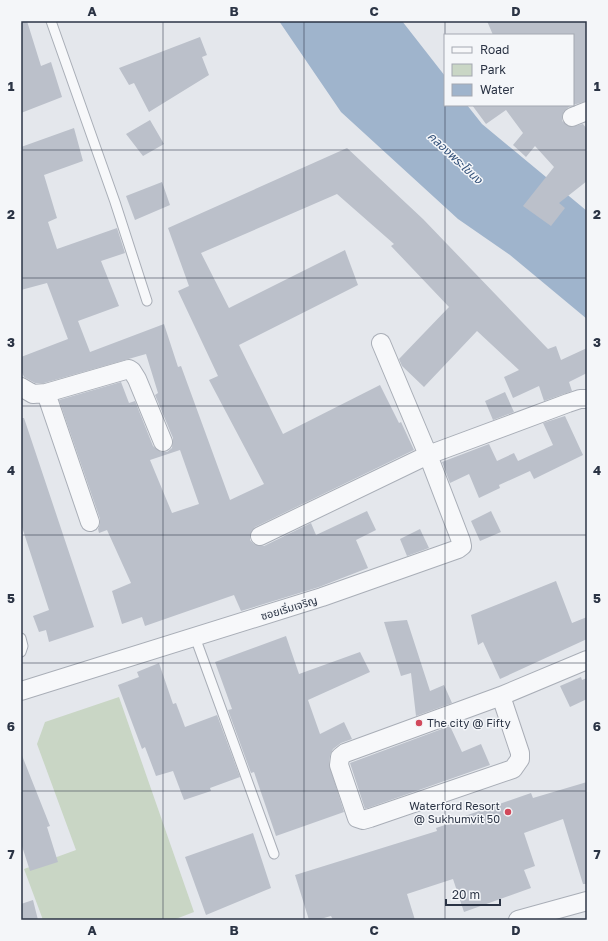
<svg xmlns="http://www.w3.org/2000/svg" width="608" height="941" viewBox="0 0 608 941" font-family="'Golos Text','Noto Sans Thai',sans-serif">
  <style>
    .green { fill: #c9d6c5 }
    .water { fill: #9fb4cc }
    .building { fill: #bbc0ca; fill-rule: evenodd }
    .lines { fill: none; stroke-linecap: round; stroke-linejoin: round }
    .lane-casing { stroke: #a9aeb7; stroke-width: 11 }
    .street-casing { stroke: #a9aeb7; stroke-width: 20 }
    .lane { stroke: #f7f8fa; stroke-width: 9 }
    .street { stroke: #f7f8fa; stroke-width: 18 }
    .grid { fill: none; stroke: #2b3445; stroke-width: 1; stroke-opacity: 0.55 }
    .poi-dot { fill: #d1495b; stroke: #f4f6f9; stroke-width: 1.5 }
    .labels { text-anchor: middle; stroke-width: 3; stroke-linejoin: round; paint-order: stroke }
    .street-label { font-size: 11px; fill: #2b3445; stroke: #f4f6f9 }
    .poi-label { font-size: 11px; fill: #2b3445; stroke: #f4f6f9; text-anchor: start }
    .water-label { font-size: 12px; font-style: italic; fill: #34527a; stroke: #f4f6f9 }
    .neatline { fill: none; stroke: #2b3445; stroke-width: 1.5 }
    .grid-label { font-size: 13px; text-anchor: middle; font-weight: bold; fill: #2b3445 }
  </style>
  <rect width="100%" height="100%" fill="#e4e7ec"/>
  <path class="green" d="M119,697L194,912L173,920H43L24,869L76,850L37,744L45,722Z"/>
  <path class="water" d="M279,21H402L445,76V105H467L482,124L587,211V319L510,255L458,219L341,112Z"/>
  <path class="building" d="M21,21H27L41,66L51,62L62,97L21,113Z
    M487,21H587V101L573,105V35H493Z
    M200,37L207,55L202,57L209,75L149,112L134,83L129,85L119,68Z
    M472,105H569L570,106L564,111L562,116V121L571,127L583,124L587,129V181L559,203L565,208L551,226L523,206L554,167L535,146L526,157L513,145L523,133L506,110L486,124Z
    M150,120L164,144L143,156L126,134Z
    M74,128L83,161L44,175L57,218L48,222L57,249L117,228L125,253L101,261L119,306L78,321L90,352L164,324L178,367L181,366L230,500L264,484L209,380L218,376L178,291L189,286L168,228L347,148L423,219L548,349L556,346L561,360L587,348V373L569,382L572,391L544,401L539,386L513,398L504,377L519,370L477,331L424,387L402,366L399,359L449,307L391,246L394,244L337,194L201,253L229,308L345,250L358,285L239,345L283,434L380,385L399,423L401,422L414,450L255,527L250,535V540L254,544L264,546L311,523L316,535L367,511L376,530L356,540L368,568L319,587L241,611L234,595L145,626L142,617L122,624L112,591L131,583L107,530L99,533L98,529L100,524V519L59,400L121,382L129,403L135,401L153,446L161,452H167L172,448L173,438L155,395L158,393L146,354L44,383H35L24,377L21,370V357L68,339L47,283L21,290V147ZM180,450L199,504L172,513L150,460Z
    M162,182L170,205L135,220L126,196Z
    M505,392L514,412L493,420L485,401Z
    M565,416L583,455L534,479L530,471L499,485L500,488L479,498L469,474L450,483L442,462L489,444L497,461L514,453L518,461L553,445L543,423Z
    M21,418H24L94,627L49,642L46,630L39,632L33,616L49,610L21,524Z
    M491,511L501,532L480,541L471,521Z
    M420,529L429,548L407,556L400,539Z
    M556,581L572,623L587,617V639L500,679L483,642L478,645L471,615Z
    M407,620L430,691L444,685L452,703L416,716L411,673L401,676L384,622Z
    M286,636L299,674L360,652L370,672L308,700L320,734L344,722L352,739L341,743L333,749L330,756L329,764L344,812L276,836L254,772L251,773L228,710L232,709L215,662Z
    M159,663L173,704L176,703L185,727L217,715L240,777L210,788L211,791L184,800L173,771L156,776L145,747L142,749L118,685L139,677L137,672Z
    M581,677L582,680L587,678V699L570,707L560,686Z
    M450,726L462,752L481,744L490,765L365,809L350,763Z
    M21,753L50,826L47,827L58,862L30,871L21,843Z
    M587,782V884H583L563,819L524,833L535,866L524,870L531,888L464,912L453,879L407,894L415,920H333L331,916L317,920H309L295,875L437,831L436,828L466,818L465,816L531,793L533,798Z
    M253,833L271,888L206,915L185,857Z
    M33,900L38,920H21V904Z"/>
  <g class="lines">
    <g class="lane-casing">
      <path id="lane" d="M51,21L115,202L147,301
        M195,637L274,854
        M21,638L23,646L21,652"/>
    </g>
    <g class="street-casing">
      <path id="street" d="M572,117L587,111
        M381,343L428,455L568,403L580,399H587
        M21,387L33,394L46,393L129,369L132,371L137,379L163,442
        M46,393L90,522
        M21,691L322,597L458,549L462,546L461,541L428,455L260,536
        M501,696L520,753V759L513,769L370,818L363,820L357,818L339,765L340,757L345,753L501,696L587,660
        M518,920L587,901"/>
    </g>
    <use href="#lane" class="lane"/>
    <use href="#street" class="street"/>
  </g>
  <path class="grid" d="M163,21V920M304,21V920M445,21V35M445,35V105M445,105V920M21,150H587M21,278H587M21,406H587M21,535H587M21,663H587M21,791H587"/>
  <g class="poi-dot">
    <circle cx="419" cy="723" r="4"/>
    <circle cx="508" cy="812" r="4"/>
  </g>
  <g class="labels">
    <g class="street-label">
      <text transform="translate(289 608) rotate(-17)" y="4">ซอยเริ่มเจริญ</text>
    </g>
    <g class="poi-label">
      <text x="427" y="727">The city @ Fifty</text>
      <text x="500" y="810" text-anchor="end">Waterford Resort<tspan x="500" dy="13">@ Sukhumvit 50</tspan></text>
    </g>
    <g class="water-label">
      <text transform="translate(455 158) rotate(43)" y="4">คลองพระโขนง</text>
    </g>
  </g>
  <rect width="608" height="941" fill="none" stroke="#f4f6f9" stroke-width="44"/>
  <rect x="444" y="34" width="130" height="72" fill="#f4f6f9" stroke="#a4a8b1"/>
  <rect x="452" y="47" width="20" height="6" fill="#f7f8fa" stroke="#a4a8b1"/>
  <text x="480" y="54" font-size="12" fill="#2b3445">Road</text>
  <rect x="452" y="64" width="20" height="12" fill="#c9d6c5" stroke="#a4a8b1"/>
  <text x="480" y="74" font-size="12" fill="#2b3445">Park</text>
  <rect x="452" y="84" width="20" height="12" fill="#9fb4cc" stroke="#a4a8b1"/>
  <text x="480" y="94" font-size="12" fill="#2b3445">Water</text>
  <path d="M446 899v6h54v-6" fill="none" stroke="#2b3445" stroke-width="2"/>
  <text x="452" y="899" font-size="12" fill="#2b3445" stroke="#f4f6f9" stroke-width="3" paint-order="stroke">20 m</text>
  <rect x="22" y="22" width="564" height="897" class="neatline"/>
  <g class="grid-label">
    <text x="92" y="16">A</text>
    <text x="234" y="16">B</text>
    <text x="374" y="16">C</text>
    <text x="516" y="16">D</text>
    <text x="11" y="91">1</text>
    <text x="597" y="91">1</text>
    <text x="11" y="219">2</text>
    <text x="597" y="219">2</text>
    <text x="11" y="347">3</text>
    <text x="597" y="347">3</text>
    <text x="11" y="475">4</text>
    <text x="597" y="475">4</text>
    <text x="11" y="603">5</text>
    <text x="597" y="603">5</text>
    <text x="11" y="731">6</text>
    <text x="597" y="731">6</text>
    <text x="11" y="859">7</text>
    <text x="597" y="859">7</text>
    <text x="92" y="935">A</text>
    <text x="234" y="935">B</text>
    <text x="374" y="935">C</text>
    <text x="516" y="935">D</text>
  </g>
</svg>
